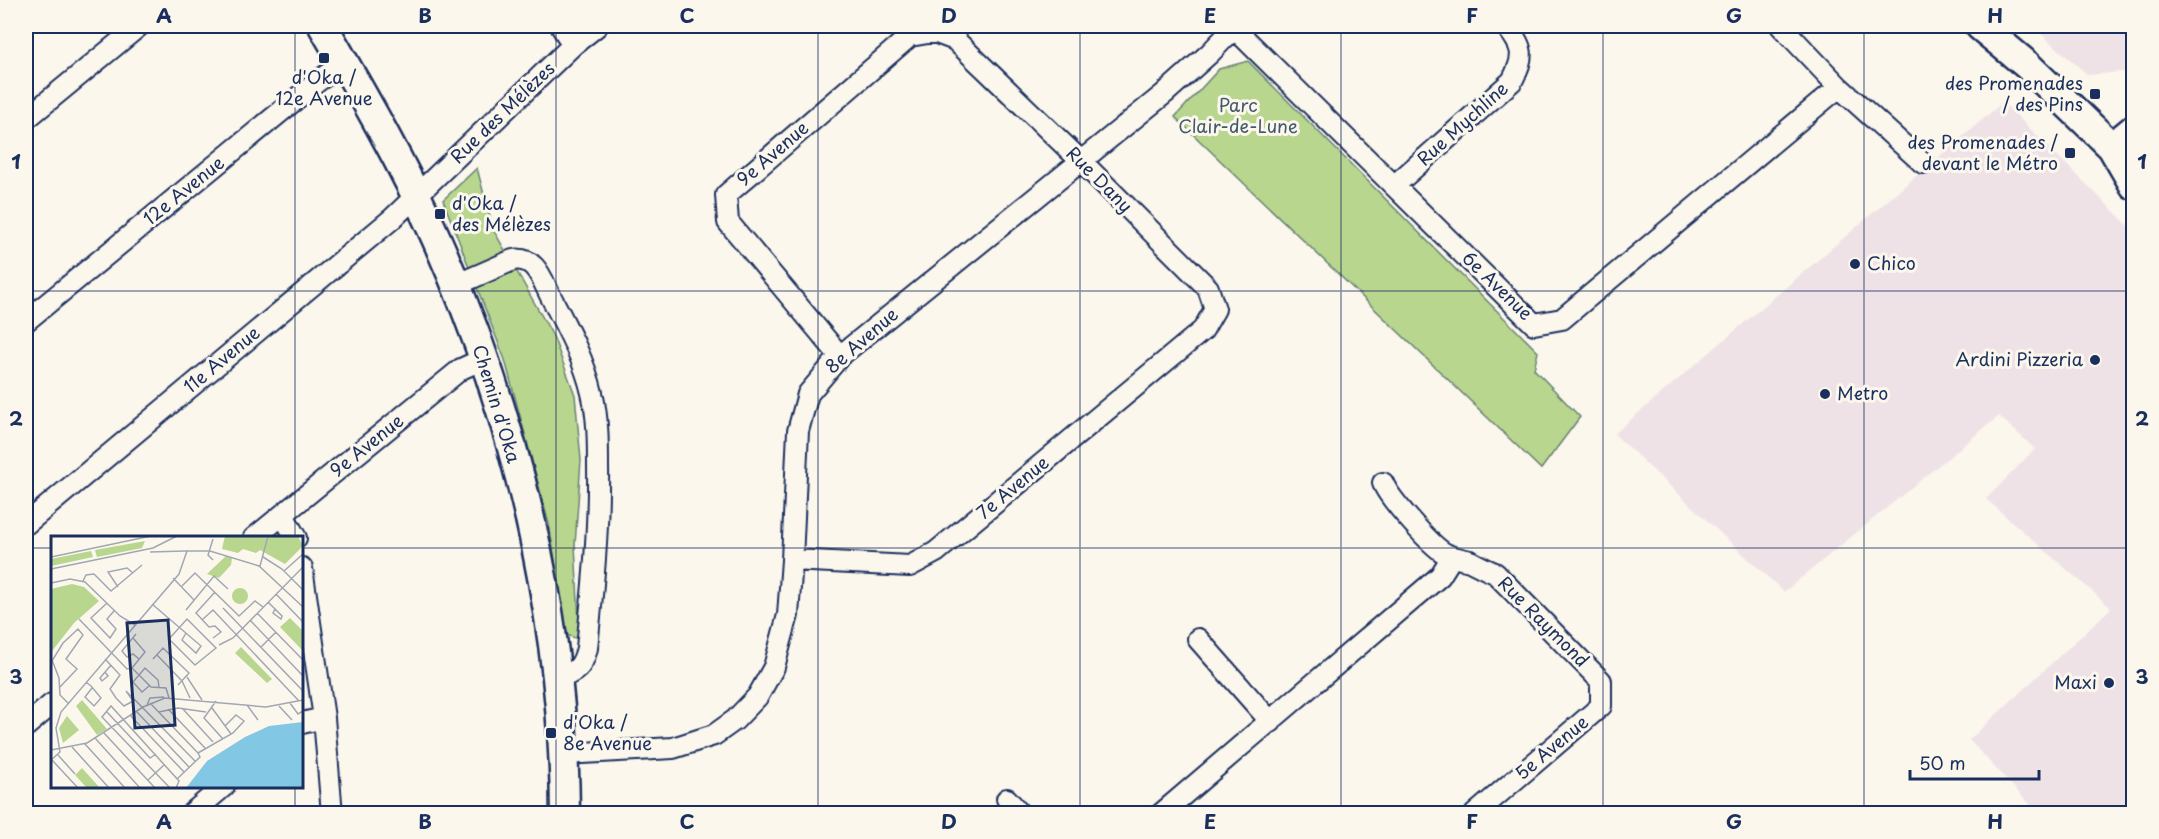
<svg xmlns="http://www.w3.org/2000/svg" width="2159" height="839" viewBox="0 0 2159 839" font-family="'Playpen Sans',sans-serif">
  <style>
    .built { fill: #efe2e7 }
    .green { fill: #b8d68e; stroke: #6a8276; stroke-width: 1.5 }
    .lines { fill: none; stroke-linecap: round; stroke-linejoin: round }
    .street-casing { stroke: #1b2f5e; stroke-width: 24 }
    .secondary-casing { stroke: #1b2f5e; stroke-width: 33 }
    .street { stroke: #fbf7ec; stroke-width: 20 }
    .secondary { stroke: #fbf7ec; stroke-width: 28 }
    .grid { fill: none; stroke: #1b2f5e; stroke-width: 1.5; stroke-opacity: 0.55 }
    .poi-dot { fill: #1b2f5e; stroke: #fbf7ec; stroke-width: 2 }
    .labels { text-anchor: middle; stroke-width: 6; stroke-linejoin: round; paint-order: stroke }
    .poi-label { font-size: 18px; fill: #1b2f5e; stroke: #fbf7ec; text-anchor: end }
    .park-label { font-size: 18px; fill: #42596a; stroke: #fbf7ec }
    .street-label { font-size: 18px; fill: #1b2f5e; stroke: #fbf7ec }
    .inset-road { fill: none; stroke: #a1a7b3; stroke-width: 1.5 }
    .view { fill: #1b2f5e; fill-opacity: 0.15; stroke: #1b2f5e; stroke-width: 3 }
    .inset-edge { fill: none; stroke: #1b2f5e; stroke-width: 3 }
    .neatline { fill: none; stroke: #1b2f5e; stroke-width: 2 }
    .grid-label { font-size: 20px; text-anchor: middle; font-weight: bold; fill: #1b2f5e }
  </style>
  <rect width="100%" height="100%" fill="#fbf7ec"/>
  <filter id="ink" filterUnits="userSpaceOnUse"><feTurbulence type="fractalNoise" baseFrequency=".0167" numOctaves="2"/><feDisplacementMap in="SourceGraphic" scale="12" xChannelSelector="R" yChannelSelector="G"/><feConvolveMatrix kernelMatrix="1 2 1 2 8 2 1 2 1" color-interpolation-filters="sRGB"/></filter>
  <g filter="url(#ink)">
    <path class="built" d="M2032,26H2133V71L2088,75Z
      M2003,102L2133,230V813H2038L1969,740L2111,608L1986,499L2035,449L1999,416L1784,592L1614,434Z"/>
    <path class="green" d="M1248,61L1538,352L1534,369L1580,417L1541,469L1175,117L1219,69Z
      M477,168L493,229L553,336L575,395L581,460L575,545L580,640L567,635L549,524L505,360L443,200Z"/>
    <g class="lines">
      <g class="street-casing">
        <path id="street" d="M1232,26L1534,324L1562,319L1839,87
          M1781,26L1839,87L1923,163
          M573,45L597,26
          M26,119L139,26
          M1395,185L1512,81C1526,55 1523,47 1506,26
          M456,285L513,260C536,256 542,280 551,297C567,328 584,359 592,393C598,417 598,442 598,466C599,527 593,587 587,648C583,666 576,674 557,678
          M26,321L318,81L344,63
          M1383,483C1389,498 1433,549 1448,555C1454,558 1463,559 1470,561C1478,565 1487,570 1495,573L1601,681V706L1475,814
          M283,515L296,538
          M26,524L393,218L573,45L561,26
          M254,538L461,369L483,359
          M792,560L910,566L936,552L1203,330L1215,309L1208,288L1082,162L955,40L934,32L910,36L726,195L728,222L840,356
          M302,568L324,718L332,814
          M1198,639L1271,722
          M302,723L324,718
          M26,726L52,704
          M564,754L673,748L714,735L735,720L758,696L774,667L788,615L792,560L798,431L808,394L840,356L1164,94L1210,53L1234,28
          M1007,799L1020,814
          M191,814L224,786
          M1161,814L1440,576L1452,557"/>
      </g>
      <g class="secondary-casing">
        <path id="secondary" d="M323,26C363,95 403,164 436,238C516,417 564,617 565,814
          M1980,26L2027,65L2112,147L2134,185
          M2112,147L2134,129"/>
      </g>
      <use href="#street" class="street"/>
      <use href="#secondary" class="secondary"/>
    </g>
  </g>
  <path class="grid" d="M295,26V538M556,26V814M818,26V814M1080,26V814M1341,26V814M1603,26V814M1864,26V814M26,291H2134M26,548H52M302,548H2134M295,786V814"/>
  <g class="poi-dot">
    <rect x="318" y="52" width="12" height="12" rx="3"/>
    <rect x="2089" y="88" width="12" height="12" rx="3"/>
    <rect x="2064" y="147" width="12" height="12" rx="3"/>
    <rect x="434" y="208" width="12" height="12" rx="3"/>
    <circle cx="1855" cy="264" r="6"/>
    <circle cx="2095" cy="360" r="6"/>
    <circle cx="1825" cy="394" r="6"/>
    <circle cx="2109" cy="683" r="6"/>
    <rect x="545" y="727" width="12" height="12" rx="3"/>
  </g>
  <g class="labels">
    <g class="poi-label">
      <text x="324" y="84" text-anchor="middle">d'Oka /<tspan x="324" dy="21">12e Avenue</tspan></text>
      <text x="2083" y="90">des Promenades<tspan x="2083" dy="21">/ des Pins</tspan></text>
      <text x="2058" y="149">des Promenades /<tspan x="2058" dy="21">devant le Métro</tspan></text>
      <text x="452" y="210" text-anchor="start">d'Oka /<tspan x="452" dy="21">des Mélèzes</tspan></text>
      <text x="1867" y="270" text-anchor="start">Chico</text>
      <text x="2083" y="366">Ardini Pizzeria</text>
      <text x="1837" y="400" text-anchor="start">Metro</text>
      <text x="2097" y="689">Maxi</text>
      <text x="563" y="729" text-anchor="start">d'Oka /<tspan x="563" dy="21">8e Avenue</tspan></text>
    </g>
    <g class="park-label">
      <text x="1238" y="112">Parc<tspan x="1238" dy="21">Clair-de-Lune</tspan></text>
    </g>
    <g class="street-label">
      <text transform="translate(503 113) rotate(-44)" y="6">Rue des Mélèzes</text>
      <text transform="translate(1463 124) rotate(-42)" y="6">Rue Mychline</text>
      <text transform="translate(773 154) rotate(-41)" y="6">9e Avenue</text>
      <text transform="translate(1099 180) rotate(45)" y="6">Rue Dany</text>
      <text transform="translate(184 191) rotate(-39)" y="6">12e Avenue</text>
      <text transform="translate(1497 286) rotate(44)" y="6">6e Avenue</text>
      <text transform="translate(862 341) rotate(-41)" y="6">8e Avenue</text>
      <text transform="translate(222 360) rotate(-40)" y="6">11e Avenue</text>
      <text transform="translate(496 404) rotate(73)" y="6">Chemin d'Oka</text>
      <text transform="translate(367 446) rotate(-39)" y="6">9e Avenue</text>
      <text transform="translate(1013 488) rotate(-40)" y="6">7e Avenue</text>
      <text transform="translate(1543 622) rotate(45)" y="6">Rue Raymond</text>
      <text transform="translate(1552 748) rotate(-40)" y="6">5e Avenue</text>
    </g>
  </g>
  <g transform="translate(51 536)">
    <rect width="252" height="252" fill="#fbf7ec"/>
    <path d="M174,0H247L252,10L234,28L209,14L205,17L192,13L187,17L171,13ZM94,5L91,12L46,21L44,14ZM40,15L42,21L0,30V23ZM175,20L181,22L180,29L168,42L156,38ZM21,48L33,51L48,65L23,87L1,115L0,53ZM181 60a8 8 0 1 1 16 0a8 8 0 1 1-16 0ZM239,82L252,95V115L229,91ZM190,111L221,143L216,147L184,117ZM31,164L56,193L46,199L25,170ZM16,180L28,194L12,207L8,192ZM31,232L49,252H36L24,239Z" fill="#b8d68e"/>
    <path d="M252,186V252H135L156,225L194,201L218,190Z" fill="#82c8e4"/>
    <path class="inset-road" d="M162,3L157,19L162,24M134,15H159L208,30L252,71M99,16L134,15M0,21L100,0M212,21L231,33L252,54M209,30L217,0M0,33L102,12L126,0M233,35L252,18M122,42L143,64M32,45L35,39L43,38L60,55L91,29M0,47L19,43L34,46L69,80L84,89M131,50L144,37L188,80L204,65L212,71M67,51L57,36L76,32L82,37M225,58L252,86M217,66L231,80L230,83L222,77L224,73M56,67L40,82L59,102L65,93L56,83L63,75M101,68L150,110L145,117L131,104L135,97M172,72L252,155M135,74L163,40L177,53M206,77L252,124M28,83L76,133L81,132L100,151L115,152L118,162M136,83L165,112L144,129L118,103ZM151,84L162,74L248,165M199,84L252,140M85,98L71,115L76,121L82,118L88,123M162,102L170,96L164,90L158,91L145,77L164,56M168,109L182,102L252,31M210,111L225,96M106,119L131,145L139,162M54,123L69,139L59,153L65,162L73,170L84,164L144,225M102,123L112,112L138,137L127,149M1,124L8,142L9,159L17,167M1,125L12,107L27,93L32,99L15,123L26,133L8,152M81,132L94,116L82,102M54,136L57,140L51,145L49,142L60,129M136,141L151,164M35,146L40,150L50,162L43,170L34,161L41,152M98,150L91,156L82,146L94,132L107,144L108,151M82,165L75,155L84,164M165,165L153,182L172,203M99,167L147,217M239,167L247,178L252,175M96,169L99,162L113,161M196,169L207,184M228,170L241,184M131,172L162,206M161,172L180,198M117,173L154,212M55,175L99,222L105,218M85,175L138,231M108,176L127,172L155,176M79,179L133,236M53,197L104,252M44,202L89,252M34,208L74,252M21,211L58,252M0,214L36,207L92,171L114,162L215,171L252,164M147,217L182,197L193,185L185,179L174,190M7,219L24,238M0,224L9,216L5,192L10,176L128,38L136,15M1,224L27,252M126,243L149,221L147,217M97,244L113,229M119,252L51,181L60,170L128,245L125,252"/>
    <path class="view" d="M117,84L124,189L84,192L76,87Z"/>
    <rect width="252" height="252" class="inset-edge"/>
  </g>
  <rect width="2159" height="839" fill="none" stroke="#fbf7ec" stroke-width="66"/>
  <path d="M1910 770v9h129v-9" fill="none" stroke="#1b2f5e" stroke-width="3"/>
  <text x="1919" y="770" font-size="18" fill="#1b2f5e" stroke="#fbf7ec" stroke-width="4.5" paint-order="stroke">50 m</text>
  <rect x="33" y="33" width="2093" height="773" class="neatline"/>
  <g class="grid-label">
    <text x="164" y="23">A</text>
    <text x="425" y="23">B</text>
    <text x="687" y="23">C</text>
    <text x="949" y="23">D</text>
    <text x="1210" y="23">E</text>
    <text x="1472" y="23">F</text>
    <text x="1734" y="23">G</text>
    <text x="1995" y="23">H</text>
    <text x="16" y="169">1</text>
    <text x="2142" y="169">1</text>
    <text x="16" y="426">2</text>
    <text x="2142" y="426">2</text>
    <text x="16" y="684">3</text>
    <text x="2142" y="684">3</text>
    <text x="164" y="829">A</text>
    <text x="425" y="829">B</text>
    <text x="687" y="829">C</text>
    <text x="949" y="829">D</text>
    <text x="1210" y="829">E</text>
    <text x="1472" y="829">F</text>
    <text x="1734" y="829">G</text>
    <text x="1995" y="829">H</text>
  </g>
</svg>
